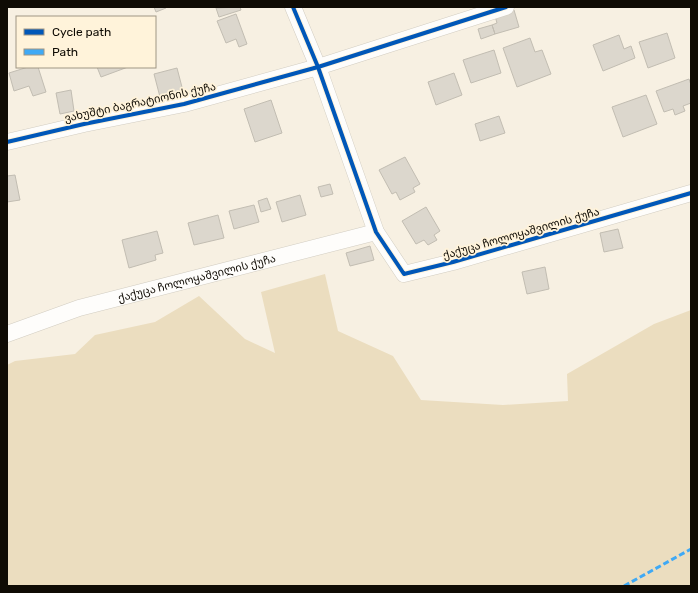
<svg xmlns="http://www.w3.org/2000/svg" width="698" height="593" viewBox="0 0 698 593" font-family="Rubik,'Noto Sans Georgian',sans-serif">
  <style>
    .green { fill: #ebddbf }
    .building { fill: #dcd7cd; stroke: #c2bdb2 }
    .lines { fill: none; stroke-linecap: round; stroke-linejoin: round }
    .minor-casing { stroke: #d2cdc2; stroke-width: 17 }
    .minor { stroke: #fefdfb; stroke-width: 16 }
    .quiet { stroke: #3fa9f5; stroke-width: 3; stroke-dasharray: 6 3; stroke-linecap: butt }
    .cycleway-casing { stroke: #fff3da; stroke-width: 6 }
    .cycleway { stroke: #0057b8; stroke-width: 4 }
    .labels { text-anchor: middle; stroke-width: 3.5; stroke-linejoin: round; paint-order: stroke }
    .street-label { font-size: 11px; fill: #0f0b04; stroke: #fff3da }
  </style>
  <rect width="100%" height="100%" fill="#f7f0e2"/>
  <path class="green" d="M325,274L338,331L393,356L421,400L503,405L568,401L567,374L654,324L691,310V586H7V365L15,361L75,354L95,335L155,322L199,296L245,339L275,353L261,292Z"/>
  <path class="building" d="M154,7H166V8L156,12Z
    M240,7L241,10L219,17L216,8Z
    M514,10L519,27L495,34L492,25L497,23L495,16Z
    M236,14L247,44L239,47L236,39L226,43L217,21Z
    M492,25L495,34L481,39L478,29Z
    M667,33L675,58L648,68L639,42Z
    M619,35L624,49L631,46L635,58L603,71L593,45Z
    M530,38L535,52L542,50L551,74L517,87L503,48Z
    M494,50L501,73L471,83L463,60Z
    M28,67H38L46,92L33,96L29,86L14,91L9,73Z
    M97,67H128L101,77Z
    M177,68L183,91L160,97L154,74Z
    M454,73L462,95L436,105L428,82Z
    M689,79L691,85V103L683,106L685,111L675,115L673,109L664,112L656,91Z
    M71,90L74,111L60,114L56,93Z
    M646,95L657,124L623,137L612,107Z
    M271,100L282,133L255,142L244,109Z
    M499,116L505,133L480,141L475,124Z
    M405,157L420,184L413,188L415,192L400,200L396,192L392,194L379,170Z
    M15,175L20,200L7,202V176Z
    M330,184L333,194L321,197L318,187Z
    M300,195L306,215L282,222L276,202Z
    M267,198L271,209L261,212L258,201Z
    M254,205L259,222L234,229L229,211Z
    M426,207L440,231L434,235L437,240L428,245L424,240L416,244L402,221Z
    M218,215L224,238L194,245L188,223Z
    M618,229L623,248L604,252L600,233Z
    M157,231L163,253L155,255L156,260L129,268L122,240Z
    M370,246L374,260L350,266L346,253Z
    M545,267L549,289L527,294L522,272Z"/>
  <g class="lines">
    <g class="minor-casing">
      <g id="minor">
        <path d="M293,7L318,67L376,232L404,274L453,262L691,193"/>
        <path d="M7,142L84,124L184,104L318,67L506,7"/>
        <path id="s1" d="M7,334L79,308L376,232"/>
      </g>
    </g>
    <use href="#minor" class="minor"/>
    <path class="quiet" d="M624,586L691,549"/>
    <g class="cycleway-casing">
      <path id="cycleway" d="M293,7L318,67L376,232L404,274L453,262L691,193
        M7,142L84,124L184,104L318,67L506,7"/>
    </g>
    <use href="#cycleway" class="cycleway"/>
  </g>
  <g class="labels">
    <g class="street-label">
      <text transform="translate(140 102) rotate(-12)" y="4">ვახუშტი ბაგრატიონის ქუჩა</text>
      <text transform="translate(521 233) rotate(-16)" y="4">ქაქუცა ჩოლოყაშვილის ქუჩა</text>
      <text dy="4" stroke="none"><textPath href="#s1" startOffset="198">ქაქუცა ჩოლოყაშვილის ქუჩა</textPath></text>
    </g>
  </g>
  <rect width="698" height="593" fill="none" stroke="#0f0b04" stroke-width="16"/>
  <rect x="16" y="16" width="140" height="52" fill="#fff3da" stroke="#9f9684"/>
  <rect x="24" y="29" width="20" height="6" fill="#0057b8" stroke="#9f9684"/>
  <text x="52" y="36" font-size="12" fill="#0f0b04">Cycle path</text>
  <rect x="24" y="49" width="20" height="6" fill="#3fa9f5" stroke="#9f9684"/>
  <text x="52" y="56" font-size="12" fill="#0f0b04">Path</text>
</svg>
